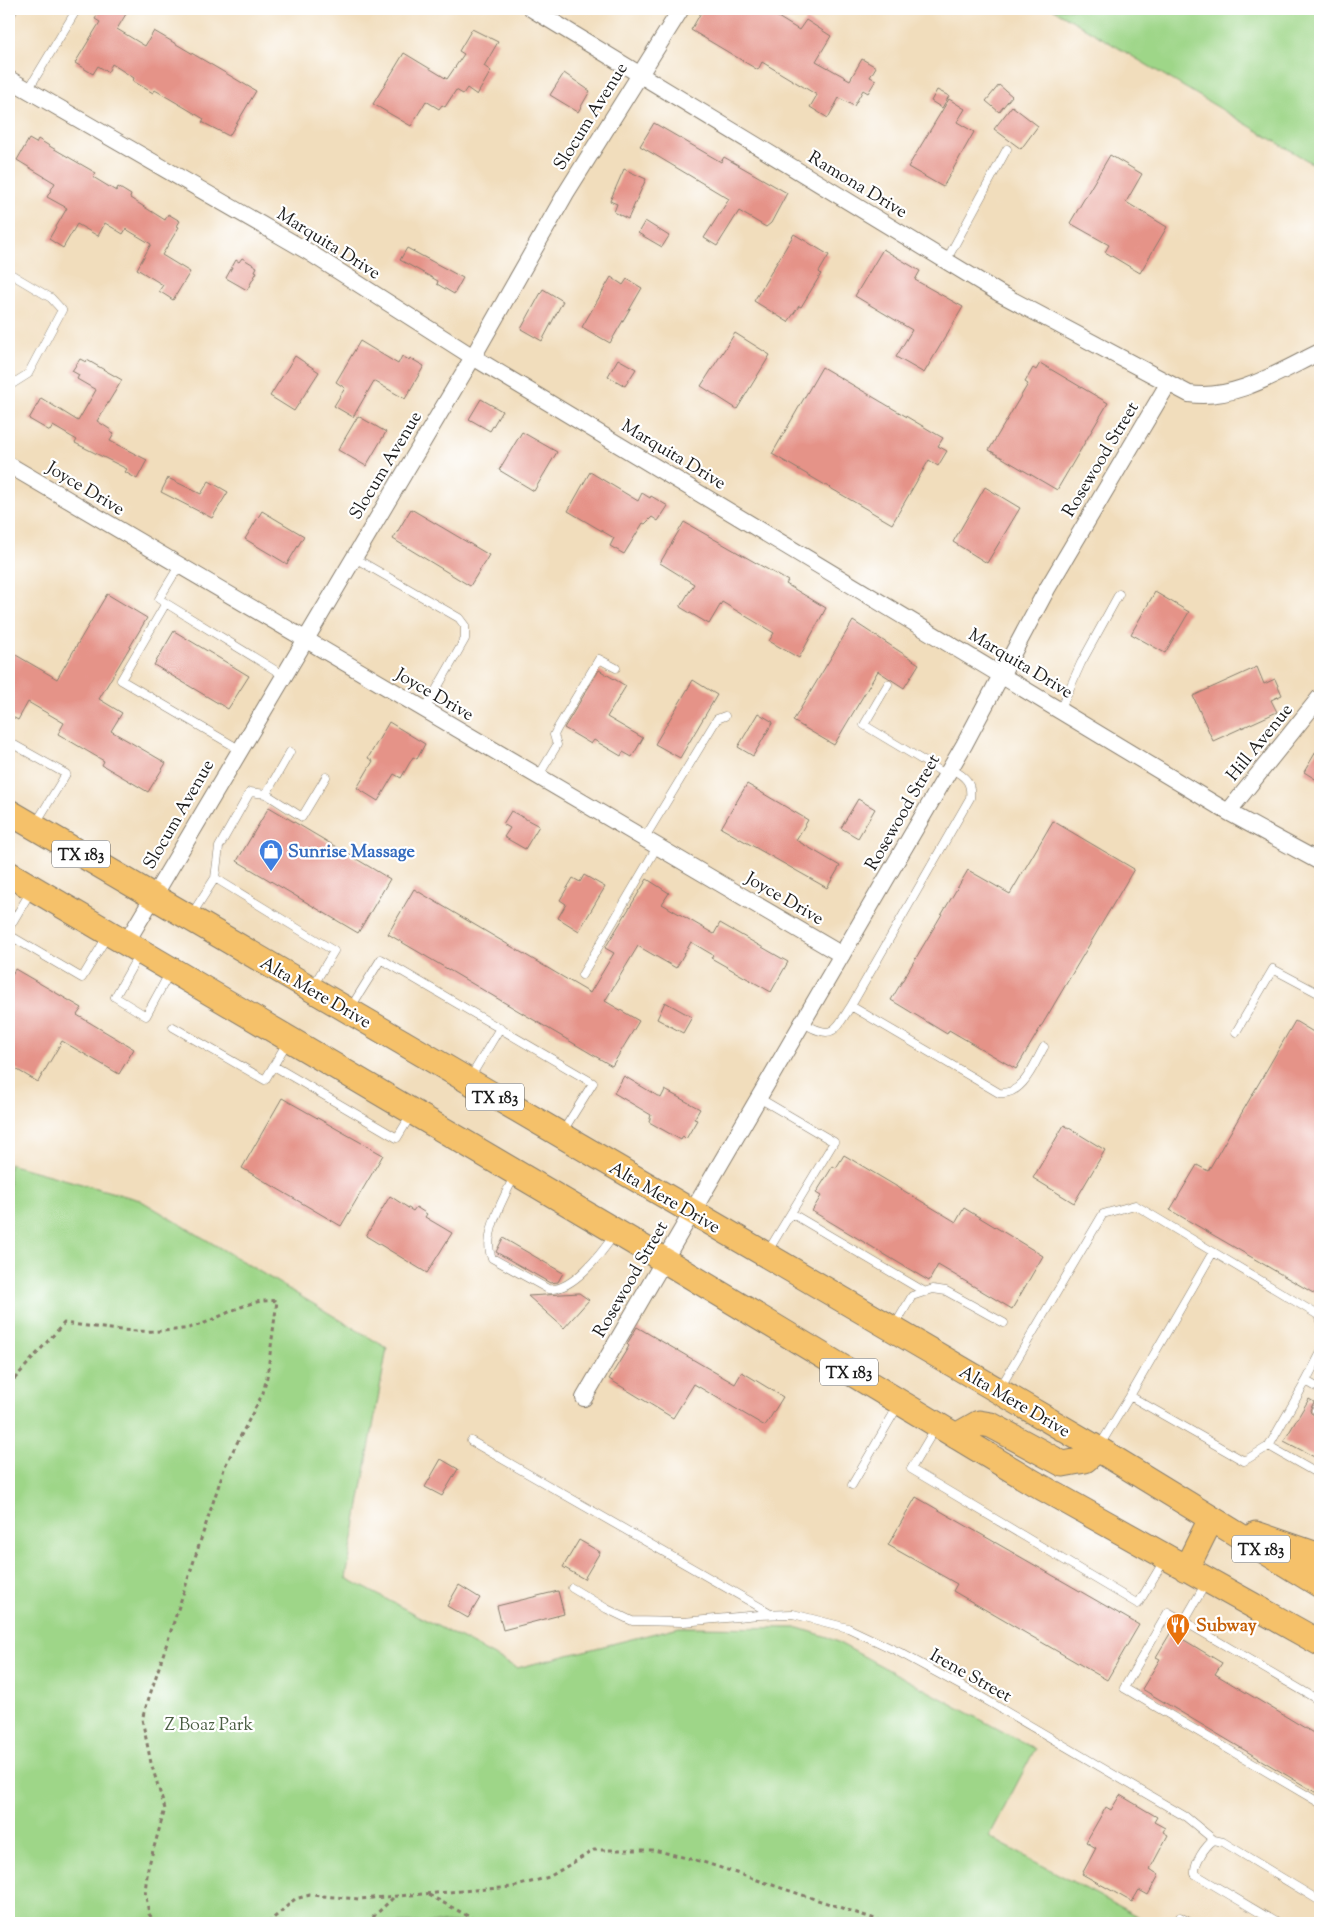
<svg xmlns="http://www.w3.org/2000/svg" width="1329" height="1932" viewBox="0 0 1329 1932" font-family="'Sorts Mill Goudy',serif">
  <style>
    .green { fill: #9ed688; stroke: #5d7952 }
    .building { fill: #e59388 }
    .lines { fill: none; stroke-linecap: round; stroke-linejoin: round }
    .lane-casing { stroke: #867c6c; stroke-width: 9 }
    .street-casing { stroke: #867c6c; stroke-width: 18 }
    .primary-casing { stroke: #867c6c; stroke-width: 27 }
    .path { stroke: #867c6c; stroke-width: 3; stroke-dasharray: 4 4; stroke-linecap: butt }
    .lane { stroke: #fff; stroke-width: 8 }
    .street { stroke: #fff; stroke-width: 16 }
    .primary { stroke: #f5c16b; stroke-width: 25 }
    .labels { text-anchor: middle; stroke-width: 4.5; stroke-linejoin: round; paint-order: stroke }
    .shield { fill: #fff; stroke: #606060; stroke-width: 1 }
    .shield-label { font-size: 16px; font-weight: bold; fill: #1c1c1c }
    .street-label { font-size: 18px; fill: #1c1c1c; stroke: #fff }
    .shop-label { font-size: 18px; font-weight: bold; fill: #366cbe; stroke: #fff; text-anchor: start }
    .food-label { font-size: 18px; font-weight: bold; fill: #c56008; stroke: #fff; text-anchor: start }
    .park-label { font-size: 18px; fill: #4a5d42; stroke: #fff }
  </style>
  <rect width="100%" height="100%" fill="#fff"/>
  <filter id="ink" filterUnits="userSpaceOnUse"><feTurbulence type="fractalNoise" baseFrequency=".02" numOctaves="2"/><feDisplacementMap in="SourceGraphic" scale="10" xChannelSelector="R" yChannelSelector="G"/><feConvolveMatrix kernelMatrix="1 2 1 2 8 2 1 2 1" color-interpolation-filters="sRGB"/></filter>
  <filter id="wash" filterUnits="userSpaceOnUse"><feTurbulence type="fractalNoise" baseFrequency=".0096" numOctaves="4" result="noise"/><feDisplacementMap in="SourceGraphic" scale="20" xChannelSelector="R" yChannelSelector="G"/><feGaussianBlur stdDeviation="1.12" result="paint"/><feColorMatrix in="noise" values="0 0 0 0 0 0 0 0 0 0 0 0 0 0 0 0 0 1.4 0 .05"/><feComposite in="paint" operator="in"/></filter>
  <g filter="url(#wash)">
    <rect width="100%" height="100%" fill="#f1ddbc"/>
    <path class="green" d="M1053,9H1320V168Z
      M9,1164L140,1200L387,1348L346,1578L517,1668L679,1627L799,1628L828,1637L1035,1749L989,1837L1150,1923H9Z"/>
    <g id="blocks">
      <path class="building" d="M101,9H129L117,29L145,46L154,31L256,91L229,136L202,122L204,119L155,90L153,93L133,81L134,78L112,64L108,72L98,66L93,74L75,63L100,22L95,19Z
        M703,9H765L799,30L806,20L831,36L816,61L850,80L862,59L876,67L870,77L876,80L868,93L863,90L854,106L839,98L828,118L810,107L817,95L762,62L758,70L691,30Z
        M472,29L498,42L484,66L491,71L477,95L467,88L463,94L456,90L445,107L442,105L439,109L426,101L411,126L373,104L404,53L447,79L464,54L459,51Z
        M564,73L590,91L578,112L550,95Z
        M999,85L1012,96L999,112L986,101Z
        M937,90L949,96L942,108L931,101Z
        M949,99L965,109L957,122L974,132L943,187L908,167Z
        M1012,106L1038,126L1021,149L994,129Z
        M654,123L721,162L724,157L787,193L771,223L766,227L739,211L717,246L704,238L729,199L640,146Z
        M29,139L36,143L38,139L51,147L96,173L93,177L116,191L118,187L131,195L130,198L165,220L168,214L180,221L177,226L179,227L162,255L190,272L173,300L159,291L163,285L137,269L151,244L126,229L123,234L105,223L98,236L77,224L63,248L49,239L67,208L47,197L55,183L17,160Z
        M1110,155L1142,174L1126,202L1167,227L1140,273L1105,252L1109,245L1070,223Z
        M624,169L646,179L628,219L614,212L617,204L610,201Z
        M645,221L669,236L662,247L638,233Z
        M794,234L829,255L819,272L821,274L801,307L799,306L788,322L754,301Z
        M407,248L463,278L454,294L437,284L438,281L400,260Z
        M883,249L920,271L915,280L963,307L924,373L896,357L912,330L855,296Z
        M242,258L257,267L255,271L257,272L247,290L226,278L236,260L239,262Z
        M611,277L623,285L627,279L642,288L610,343L582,327Z
        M543,289L563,301L542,341L521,329Z
        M735,333L770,355L737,409L701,386Z
        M360,341L398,364L402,356L409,360L410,358L424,366L405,399L374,381L353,417L334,406L345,388L336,382Z
        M295,356L319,372L294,411L270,396Z
        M80,359L86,362L87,360L122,380L97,421L111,430L110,432L114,434L110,441L147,460L137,479L125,472L127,469L75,443L77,440L53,426L50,431L29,419L41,398L78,421L96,390L77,379L79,375L72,371Z
        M618,359L636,369L625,386L608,376Z
        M1040,363L1108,403L1057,490L989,450L1028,384L1025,382L1033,368L1036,370Z
        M822,367L943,438L938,446L947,451L938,466L929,460L892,524L772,454Z
        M481,399L502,411L490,431L469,419Z
        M358,416L386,432L366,466L338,450Z
        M522,432L557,452L534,491L499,470Z
        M590,472L638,501L642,493L650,498L651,496L668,506L658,521L652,517L645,524L643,523L624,554L610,546L614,538L568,511Z
        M168,478L201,494L209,481L228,492L212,518L161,492Z
        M985,487L1020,508L987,563L953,542Z
        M411,509L489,555L470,586L393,539Z
        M262,511L304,536L287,564L245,539Z
        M684,522L788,581L786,584L826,608L799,658L769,641L774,633L722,602L709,624L680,607L694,584L660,563Z
        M1155,592L1189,612L1165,653L1131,634Z
        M107,594L147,618L99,699L122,713L111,731L166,763L148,792L102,765L104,761L58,734L64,723L28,702L18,720L9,715V651L57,679Z
        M853,621L919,664L904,688L878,671L834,745L793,721Z
        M174,631L249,676L228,709L154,665Z
        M1257,667L1264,684L1275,679L1282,695L1271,700L1277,712L1213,741L1193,696Z
        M599,670L626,686L607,717L643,738L632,757L623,752L621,756L594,740L591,744L564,728Z
        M693,680L717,695L680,758L655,744Z
        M758,713L773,722L753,756L738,747Z
        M389,722L425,744L417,759L413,757L401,778L394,774L378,801L357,788L373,761L368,758Z
        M1320,745V782L1304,772Z
        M747,784L808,820L796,840L840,866L827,888L721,828Z
        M858,799L875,809L858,838L841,828Z
        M269,807L390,879L358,933L237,861Z
        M511,811L539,826L525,849L504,837L510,828L503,824Z
        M1053,821L1134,869L1016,1069L949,1030L947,1034L891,1000L968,870L1010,894Z
        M584,875L605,887L579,931L558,918L566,904L560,900L573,878L580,882Z
        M647,879L669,893L662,904L714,934L720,923L788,962L771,992L711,958L713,955L691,942L676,968L638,946L605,1001L639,1021L612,1066L388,934L414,889L590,993L614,953L605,948Z
        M15,969L82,1008L77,1015L134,1049L119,1074L62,1041L38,1082L9,1065V980Z
        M665,1002L692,1017L683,1033L657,1019Z
        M1295,1021L1320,1036V1286L1315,1294L1170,1210L1197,1165L1208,1171Z
        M624,1076L661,1098L665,1090L700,1109L694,1119L697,1120L686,1139L683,1136L681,1140L649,1122L651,1115L614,1093Z
        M282,1098L383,1155L341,1226L242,1168Z
        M1064,1125L1105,1150L1074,1203L1033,1178Z
        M844,1155L956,1222L964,1208L1043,1256L1012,1309L938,1265L929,1281L812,1211L821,1196L816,1193L833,1166L836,1168Z
        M390,1196L413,1211L416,1207L427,1214L425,1217L452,1233L427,1273L366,1236Z
        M503,1238L563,1273L558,1282L550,1283L496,1252Z
        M579,1293L589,1300L564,1328L528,1296Z
        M637,1327L735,1384L742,1372L783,1397L765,1426L694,1384L673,1418L609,1379L629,1346L627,1344Z
        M1309,1399L1314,1402L1310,1410L1311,1413L1316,1416L1320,1414V1460L1284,1441Z
        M441,1459L458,1469L442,1496L425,1487Z
        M916,1497L1139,1625L1107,1680L953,1591L957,1584L888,1545Z
        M579,1540L600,1552L584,1579L563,1567Z
        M459,1585L480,1598L468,1618L447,1606Z
        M558,1591L564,1614L503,1630L497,1606Z
        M1171,1632L1222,1663L1215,1674L1320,1737V1795L1142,1689L1160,1659L1156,1657Z
        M1120,1795L1157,1817L1154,1822L1165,1828L1163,1832L1168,1835L1150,1869L1159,1875L1148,1895L1139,1890L1132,1902L1082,1874L1096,1848L1086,1842L1106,1807L1111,1810Z"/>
    </g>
  </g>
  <g filter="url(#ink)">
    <use href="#blocks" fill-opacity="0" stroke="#867c6c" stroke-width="1"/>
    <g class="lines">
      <g class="lane-casing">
        <path id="lane" d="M9,18L14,9
          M28,90L77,9
          M946,261L1007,149
          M9,273L51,298L62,310L28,374L9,386
          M353,557L459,618L465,626V639L424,711
          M179,566L159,599L283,675
          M166,603L121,680L239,749
          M888,684L864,725L947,775
          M1060,710L1081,663L1119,594
          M9,742L66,774L36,823
          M538,777L557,745L554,735L557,729L599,659L616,668
          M266,794L290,752
          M644,839L717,719L725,716
          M215,878L219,847L250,792L266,794L302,817L326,777
          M192,914L215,878L334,951L313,986
          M9,928L31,891
          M9,935L82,978L108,935
          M139,954L115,997L146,1016L170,972
          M582,975L657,847
          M851,1006L999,1093C1023,1096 1034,1064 1044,1047
          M351,1007L381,959L593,1083L563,1131
          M803,1023C833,1040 834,1032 851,1006L970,798C972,782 965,776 951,769
          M173,1027L265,1080L288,1041
          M1236,1032L1273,969L1320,994
          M274,1066L397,1138L411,1115
          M470,1078L500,1028
          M759,1098L834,1142L768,1251
          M515,1175C505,1195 481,1237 492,1258L548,1289C572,1292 601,1254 614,1235
          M791,1213L925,1292
          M894,1327L912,1296L933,1289L946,1291L1004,1323
          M1320,1354L1306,1381L1320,1389
          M1000,1388L1103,1214L1135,1205L1318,1315L1320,1321
          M1130,1396L1213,1252
          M1316,1410L1320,1403
          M936,1427L911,1469L1138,1604L1165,1559
          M471,1441L772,1614
          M1100,1445L1130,1396L1244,1461L1269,1446L1320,1475
          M1269,1446L1306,1381
          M852,1485L898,1406
          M572,1588L607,1609L632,1621L683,1622L759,1615L793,1614L848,1628L899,1652L976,1694L1186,1817L1214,1840L1223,1842L1320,1901
          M1184,1621L1206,1583
          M1320,1701L1168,1612L1124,1688L1320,1803
          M1214,1840C1205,1846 1194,1863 1195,1874L1277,1923
          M1180,1917L1191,1923"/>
      </g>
      <g class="street-casing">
        <path id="street" d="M532,9L999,293L1189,394C1235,401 1280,371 1320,352
          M9,79L307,251L473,357L1228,812L1320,862
          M9,465L842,955
          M1228,812L1320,697
          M126,943L473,357L566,193L681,9
          M584,1398L964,745L1047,589L1168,384"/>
      </g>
      <g class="primary-casing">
        <path id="primary" d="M9,812L1098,1449L1320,1585
          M9,874L664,1260L1034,1483L1320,1643
          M956,1436L979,1423L991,1425L1063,1464L1085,1460L1098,1449
          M1256,1534L1320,1556
          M1186,1569L1211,1519"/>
      </g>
      <path class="path" d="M9,1385L64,1323C103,1328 142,1335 182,1329C215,1325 243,1297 277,1301L267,1377L263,1393L225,1466L142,1719L151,1763L165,1809L148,1868L145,1891L149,1914L156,1923
        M429,1895L481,1923
        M268,1923L295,1899L310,1895L359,1899L513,1887L549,1877L594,1850H654L703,1862L887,1923
        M367,1923L394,1897"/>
      <use href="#lane" class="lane"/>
      <use href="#street" class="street"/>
      <use href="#primary" class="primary"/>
    </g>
  </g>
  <defs>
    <g id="shop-pin" transform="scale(1.25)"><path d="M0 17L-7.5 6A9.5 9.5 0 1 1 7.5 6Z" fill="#3f7fe0" stroke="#fff"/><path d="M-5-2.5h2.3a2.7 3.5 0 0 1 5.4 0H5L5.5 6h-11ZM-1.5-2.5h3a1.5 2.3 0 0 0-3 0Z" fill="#fff"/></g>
    <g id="restaurant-pin" transform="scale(1.25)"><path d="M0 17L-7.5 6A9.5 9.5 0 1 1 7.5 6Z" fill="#e8710a" stroke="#fff"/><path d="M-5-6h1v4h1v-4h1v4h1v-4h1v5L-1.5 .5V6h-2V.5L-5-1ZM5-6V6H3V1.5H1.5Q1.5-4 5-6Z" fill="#fff"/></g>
  </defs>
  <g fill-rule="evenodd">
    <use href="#shop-pin" x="271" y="851"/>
    <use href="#restaurant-pin" x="1178" y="1625"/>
  </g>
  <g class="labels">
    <g class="shield">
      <rect x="52" y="840.5" width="58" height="27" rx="4"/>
      <rect x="466" y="1083.5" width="58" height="27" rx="4"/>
      <rect x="820" y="1358.5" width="58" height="27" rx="4"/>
      <rect x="1232" y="1535.5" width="58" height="27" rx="4"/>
    </g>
    <g class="shield-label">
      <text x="81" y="860">TX 183</text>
      <text x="495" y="1103">TX 183</text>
      <text x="849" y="1378">TX 183</text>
      <text x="1261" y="1555">TX 183</text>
    </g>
    <g class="street-label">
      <text transform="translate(590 116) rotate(-58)" y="6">Slocum Avenue</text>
      <text transform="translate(858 184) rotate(31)" y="6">Ramona Drive</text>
      <text transform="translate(329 243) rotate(32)" y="6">Marquita Drive</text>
      <text transform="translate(674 454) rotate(31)" y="6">Marquita Drive</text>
      <text transform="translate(1100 459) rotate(-59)" y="6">Rosewood Street</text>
      <text transform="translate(385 465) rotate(-59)" y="6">Slocum Avenue</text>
      <text transform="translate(86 488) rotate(31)" y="6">Joyce Drive</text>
      <text transform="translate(1021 663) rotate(31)" y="6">Marquita Drive</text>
      <text transform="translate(435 694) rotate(30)" y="6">Joyce Drive</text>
      <text transform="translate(1259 742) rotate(-51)" y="6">Hill Avenue</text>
      <text transform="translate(902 812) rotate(-60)" y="6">Rosewood Street</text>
      <text transform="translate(178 814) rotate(-60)" y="6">Slocum Avenue</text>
      <text transform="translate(785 898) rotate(30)" y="6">Joyce Drive</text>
      <text transform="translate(316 992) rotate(30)" y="6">Alta Mere Drive</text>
      <text transform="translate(665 1197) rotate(30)" y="6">Alta Mere Drive</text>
      <text transform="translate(630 1279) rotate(-60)" y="6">Rosewood Street</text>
      <text transform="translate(1015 1401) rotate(30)" y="6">Alta Mere Drive</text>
      <text transform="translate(971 1675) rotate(29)" y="6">Irene Street</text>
    </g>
    <g class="shop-label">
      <text x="288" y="857">Sunrise Massage</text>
    </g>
    <g class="food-label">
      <text x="1196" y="1631">Subway</text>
    </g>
    <g class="park-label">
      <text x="209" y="1730">Z Boaz Park</text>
    </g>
  </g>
  <rect width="1329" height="1932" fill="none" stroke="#fff" stroke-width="30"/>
</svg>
